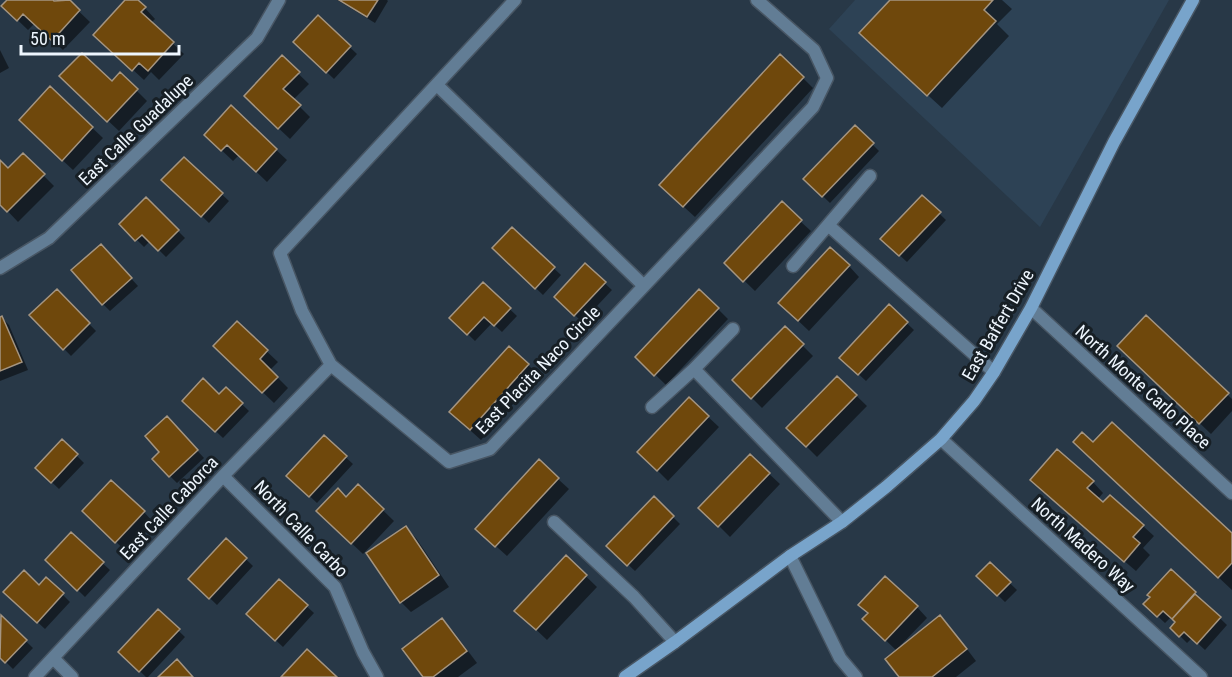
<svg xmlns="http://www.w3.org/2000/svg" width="1232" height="677" viewBox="0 0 1232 677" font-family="'Roboto Condensed',sans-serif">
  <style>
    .built { fill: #2d4255 }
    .shadow { fill: #0007 }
    .building { fill: #6f480c; stroke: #a59581; stroke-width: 1.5 }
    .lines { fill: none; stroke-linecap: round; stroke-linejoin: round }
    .street-casing { stroke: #485664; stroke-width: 15 }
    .secondary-casing { stroke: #485664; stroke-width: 15 }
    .street { stroke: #627d95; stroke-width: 12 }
    .secondary { stroke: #78a4cb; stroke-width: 12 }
    .labels { text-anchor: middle; stroke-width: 6; stroke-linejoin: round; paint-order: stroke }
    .street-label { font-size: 18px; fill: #eef6fe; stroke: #171f25 }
  </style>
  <rect width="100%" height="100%" fill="#283847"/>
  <path class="built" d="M855,0H1169L1040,227L829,29Z"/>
  <path class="shadow" d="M9,0H51L54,3L57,0H67L90,22L63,50L35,23L28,30L3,6Z
    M127,0H136L145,8L155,19L151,23L184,54L159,80L151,72L144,80L106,45Z
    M337,0H387L388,1L375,23Z
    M892,0H1002L1012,9L997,24L1009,36L942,108L875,47Z
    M318,17L357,54L334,79L295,42Z
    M0,50L9,68L0,73Z
    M282,58L309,84L293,100L310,117L290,139L256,107Z
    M120,74L147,101L119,131L72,87L112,83Z
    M803,78L813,88L695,217L672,196Z
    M50,88L103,138L73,170L31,131Z
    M231,108L287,160L267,182L239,155L233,161L216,145Z
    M855,127L879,151L830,203L805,179Z
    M23,155L54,186L18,222L0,203V162L8,170Z
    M184,159L229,201L209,223L164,180Z
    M922,197L946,220L907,262L882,239Z
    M146,199L185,238L166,257L150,241L144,247L121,224Z
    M800,221L811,231L755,291L726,263Z
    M512,229L561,275L543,295L494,248Z
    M108,253L138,286L110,311L103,304Z
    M585,265L612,290L582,322L556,297Z
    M849,266L859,277L809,331L790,313Z
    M483,284L517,316L502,332L492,323L475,341L451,318Z
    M57,291L96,331L71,356L31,315Z
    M889,306L914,330L866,381L841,358Z
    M718,309L728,319L666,385L637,357Z
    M1146,317L1232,399V411L1211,434L1130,356Z
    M2,318L9,325L28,370L0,381V319Z
    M237,323L278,362L270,370L288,388L274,403L215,346Z
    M785,328L813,356L762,408L734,380Z
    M528,365L539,375L481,440L462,423Z
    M838,378L867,406L817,457L788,428Z
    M226,389L249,411L223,438L184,401L219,396Z
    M689,399L719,427L668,481L639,452Z
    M174,425L204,458L177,483L170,476Z
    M324,437L353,464L317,503L288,476Z
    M62,441L84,463L59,489L37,468Z
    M1094,444L1232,535V590L1089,456Z
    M750,456L780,484L730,537L701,508Z
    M558,479L569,489L507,556L488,539Z
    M1093,482L1103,493L1098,499L1143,526L1154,536L1143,548L1150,555L1136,571L1042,491Z
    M358,486L394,521L363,554L329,522L347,499Z
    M654,498L680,524L635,571L608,546Z
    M144,512L154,523L127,552L94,522Z
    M406,528L416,538L449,587L411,612L401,602Z
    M71,534L110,570L85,597L47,560Z
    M226,540L253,566L217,605L190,579Z
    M566,557L597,587L547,640L527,621Z
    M990,564L1017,590L1005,602L978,576Z
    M1171,571L1227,625L1205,650L1192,638L1187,643L1179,635L1177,622L1171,617L1165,623L1152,611Z
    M47,579L70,602L45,629L12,599L40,587Z
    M279,581L314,613L283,647L248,614Z
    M917,607L927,618L900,646L902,648L940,617L951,628L976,661L956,677H901L897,651L875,630L869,614Z
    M158,611L185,637L148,677H146L120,652Z
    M1,617L33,648L13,669L0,656V628L2,625L0,623Z
    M442,620L453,631L477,663L458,677H425Z"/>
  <path class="building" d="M7,0H53L54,1L70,0L80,10L52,41L23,14L17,21L1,6Z
    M125,0H138L146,7L141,12L174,42L148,71L139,63L132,71L93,35Z
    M339,0H378L367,17Z
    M890,0H993L984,10L996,21L927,96L859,33Z
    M318,15L351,46L326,73L293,42Z
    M82,53L112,81L120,72L138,89L107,122L59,76Z
    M780,54L804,77L683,207L659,185Z
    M282,55L300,72L283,89L301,105L278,129L244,96Z
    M50,86L93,127L62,161L19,120Z
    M231,105L277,149L256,172L227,145L221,151L204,135Z
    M855,125L874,143L822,197L803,179Z
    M23,153L45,174L7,212L0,205V160L8,168Z
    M184,157L223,193L201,217L161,180Z
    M922,195L941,212L899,256L880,239Z
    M146,197L179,230L158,251L142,235L135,241L119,224Z
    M782,201L802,220L743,282L724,263Z
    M512,227L555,267L535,289L492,248Z
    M101,244L132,278L102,305L71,270Z
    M830,247L850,265L798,321L778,303Z
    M585,263L606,282L574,316L554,297Z
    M483,282L511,308L494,326L484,317L467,335L449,318Z
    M57,289L90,323L63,350L29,315Z
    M699,289L719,308L654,376L635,357Z
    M889,304L908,322L858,375L839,358Z
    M1146,315L1229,393L1199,424L1117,346Z
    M2,316L22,362L0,371V317Z
    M237,321L268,350L260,359L278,377L262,393L213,346Z
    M785,326L804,344L751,399L732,380Z
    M509,346L529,364L470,430L449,412Z
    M837,376L857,395L806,447L786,428Z
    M203,378L219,394L226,387L243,403L215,432L182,401Z
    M689,397L709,416L657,471L637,452Z
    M167,416L198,450L169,477L152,459L159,452L145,436Z
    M1112,422L1232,533V563L1218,578L1073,442L1082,432L1093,442Z
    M324,435L347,456L309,497L286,476Z
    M62,439L78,454L51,483L35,468Z
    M1057,449L1094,481L1087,488L1103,502L1110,495L1144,525L1133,537L1140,543L1124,562L1030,480Z
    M750,454L770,473L718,527L698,508Z
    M539,459L559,478L495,547L475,529Z
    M111,480L145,511L115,543L82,511Z
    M358,484L384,509L351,544L316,511L338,488L346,497Z
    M654,496L674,516L627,566L606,546Z
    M406,526L439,575L400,603L366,553Z
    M71,532L104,562L77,591L45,560Z
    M226,538L247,558L209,599L188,579Z
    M566,555L587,575L536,630L514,611Z
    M990,562L1011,582L997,596L976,576Z
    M1171,569L1196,592L1172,619L1163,611L1157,617L1143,604L1150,597L1147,595Z
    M24,570L39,585L46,577L64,593L37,623L3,592Z
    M885,576L918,606L885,641L862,619L868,613L858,605Z
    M279,579L308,605L275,641L246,614Z
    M1195,594L1221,617L1197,644L1184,632L1179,637L1170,628L1175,622L1172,619Z
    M158,609L180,629L139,672L118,652Z
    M1,615L27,640L5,663L0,658Z
    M940,615L967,649L932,677H899L885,659Z
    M442,618L467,651L433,677H423L402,649Z
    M307,649L337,677H281Z
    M177,659L193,677H158Z"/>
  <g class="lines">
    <g class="street-casing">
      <path id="street" d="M515,0L280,253L302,311L331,365L449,462L490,449L813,107L827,78L814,50L757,0
        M437,85L644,286
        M828,225L994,372
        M793,266L870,176
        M0,268L49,238L257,38L279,0
        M1031,308L1232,493
        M694,369L842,522
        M652,407L694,369L733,329
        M941,439L1201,677
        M223,476L335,587L363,652L377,677
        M554,522L634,597L675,642
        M790,556L840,658L856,677
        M53,658L72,677
        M35,677L223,476L331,365"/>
    </g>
    <g class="secondary-casing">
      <path id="secondary" d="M625,677L675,642L790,556L842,522L886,487L941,439L974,401L994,372L1031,308L1114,142L1193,0"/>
    </g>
    <use href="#street" class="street"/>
    <use href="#secondary" class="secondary"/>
  </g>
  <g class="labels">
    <g class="street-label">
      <text transform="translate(136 130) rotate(-44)" y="6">East Calle Guadalupe</text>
      <text transform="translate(998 325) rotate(-60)" y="6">East Baffert Drive</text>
      <text transform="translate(538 370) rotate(-46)" y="6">East Placita Naco Circle</text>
      <text transform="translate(1143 387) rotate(42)" y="6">North Monte Carlo Place</text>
      <text transform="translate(169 508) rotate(-47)" y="6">East Calle Caborca</text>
      <text transform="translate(301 529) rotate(46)" y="6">North Calle Carbo</text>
      <text transform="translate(1083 545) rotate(42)" y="6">North Madero Way</text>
    </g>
  </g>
  <path d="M21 45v9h158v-9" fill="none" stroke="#eef6fe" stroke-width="3"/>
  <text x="30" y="45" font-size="18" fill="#eef6fe" stroke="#171f25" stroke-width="4.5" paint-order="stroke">50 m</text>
</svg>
